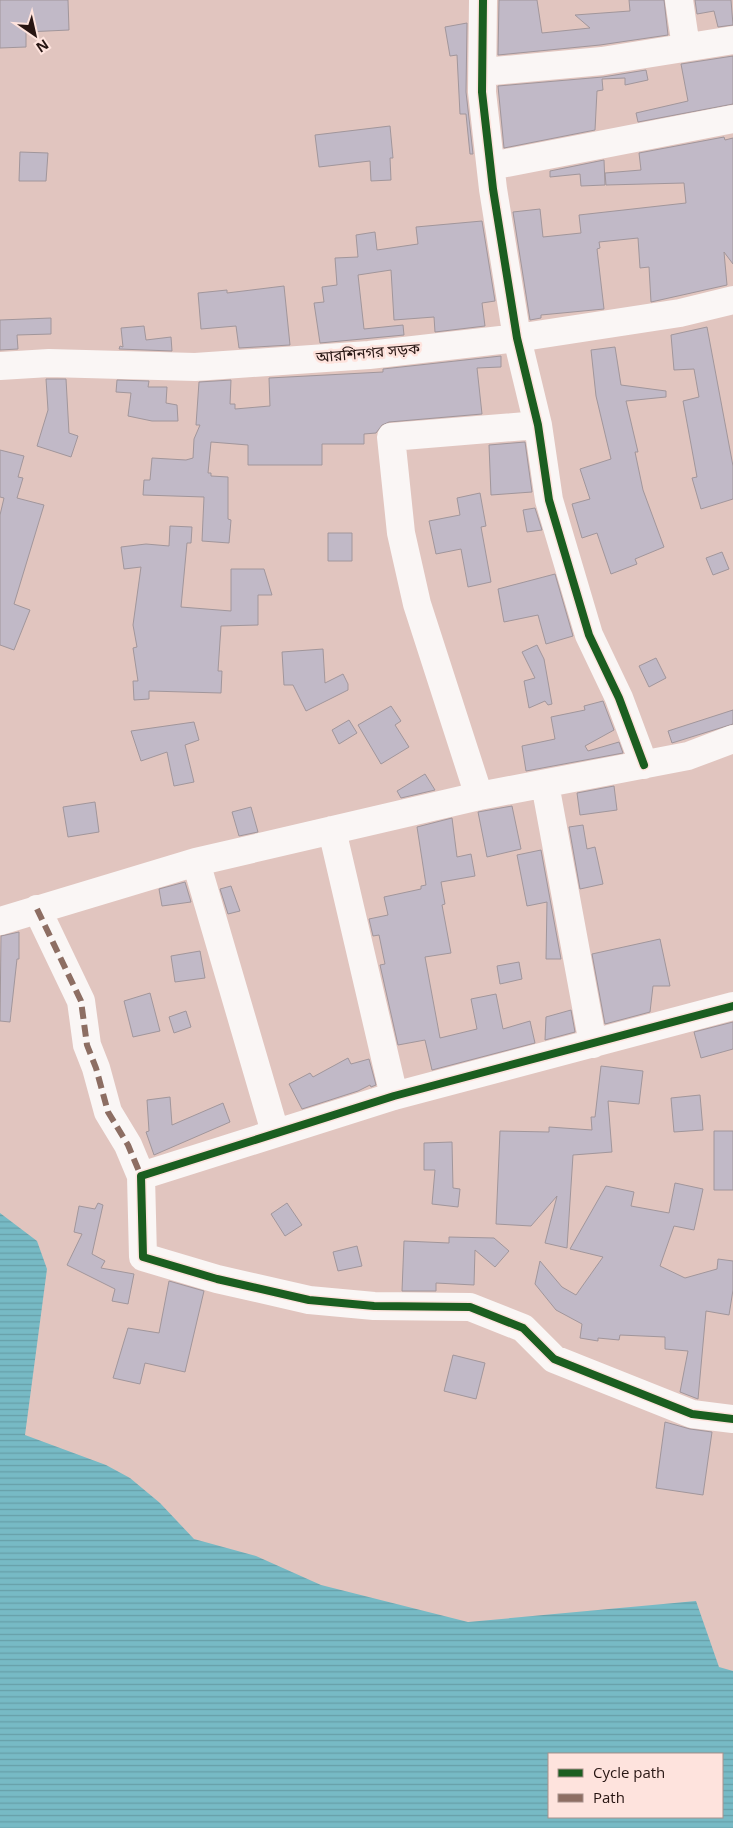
<svg xmlns="http://www.w3.org/2000/svg" width="733" height="1828" viewBox="0 0 733 1828" font-family="'Open Sans','Noto Sans Bengali',sans-serif">
  <style>
    .water { fill: url(#water-rules); fill-rule: evenodd }
    .building { fill: #c1b9c7; stroke: #a1969b }
    .lines { fill: none; stroke-linecap: round; stroke-linejoin: round }
    .minor { stroke: #faf6f5; stroke-width: 28 }
    .quiet { stroke: #8d6e63; stroke-width: 6; stroke-dasharray: 12 6; stroke-linecap: butt }
    .cycleway-casing { stroke: #fee3dd; stroke-width: 11 }
    .cycleway { stroke: #1b5e20; stroke-width: 8 }
    .labels { text-anchor: middle; stroke-width: 5; stroke-linejoin: round; paint-order: stroke }
    .street-label { font-size: 15px; fill: #271512; stroke: #fee3dd }
  </style>
  <defs>
    <pattern id="water-rules" width="6" height="5" patternUnits="userSpaceOnUse" patternTransform="scale(1.25)"><rect width="6" height="5" fill="#77bac5"/><path d="M0 2.5h6" fill="none" stroke="#679fa8"/></pattern>
  </defs>
  <rect width="100%" height="100%" fill="#e1c5bf"/>
  <path class="water" d="M0,1213L37,1241L47,1269L25,1435L106,1465L130,1478L160,1503L194,1539L256,1556L321,1585L468,1622L696,1601L719,1667L733,1671V1828H0ZM549,1754H722V1817H549Z"/>
  <path class="building" d="M0,0H68L69,30L26,32V47L0,48Z
    M499,0H537L542,33L590,28L575,15L630,11L629,0H664L668,35L600,45L498,55Z
    M695,0H731L733,25L718,27L714,11L697,14Z
    M467,23L466,92L473,154H470L466,114H460L457,55L450,56L445,27Z
    M733,56V104L638,122L636,113L688,101L681,64Z
    M646,70L648,80L625,85V78L602,79L603,90L597,91L595,130L504,148L498,86L603,77Z
    M390,126L393,158H390L391,180L371,181L370,161L319,167L315,135Z
    M724,137L725,140L733,138V264L724,252L727,285L651,302L649,267L640,268L638,238L599,242L600,248L597,249L604,309L541,315V318L530,320L513,212L540,209L543,237L581,233L579,215L686,203L684,183L606,185L605,173L641,170L639,153Z
    M20,152L48,153L46,181H19Z
    M604,160L605,185L581,186L580,174L550,177V171Z
    M482,221L495,301L482,303L485,326L435,332L434,317L394,320L391,270L358,275L364,329L403,325L404,335L320,343L314,303L324,302L322,287L337,285L335,258L358,257L356,235L375,232L377,250L418,244L416,227Z
    M284,286L290,345L239,348L236,326L201,329L198,293L227,290V293Z
    M51,318V334L17,335L18,349L0,350V320Z
    M144,326L146,340L171,337L172,351L119,349L120,346L123,347L121,328Z
    M707,327L733,466V499L701,509L692,478L697,477L683,401L699,397L694,369L674,370L671,335Z
    M615,347L621,385L666,391V397L626,401L638,452H635L643,490L664,547L635,559L637,564L611,574L597,533L582,538L572,504L590,499L580,469L611,459L596,396L591,350Z
    M501,356V367L477,368L482,414L389,422L382,425L376,433L364,434V444H322V465H248V445L211,442L208,473H211V476L228,477V519L231,520L229,543L202,541L204,497L143,495L144,480H150L152,458L186,460L193,458L194,439L200,425H196L199,382L231,380L230,404H235V409L270,406L269,378L383,372V369Z
    M46,379H66L69,433L78,436L71,457L37,446L48,410Z
    M117,380L149,381L148,387H167L166,403L177,405L178,421H152L128,416L131,393L116,392Z
    M525,442L532,492L491,495L489,445Z
    M0,450L24,456L18,477L23,478L17,498L44,505L14,604L30,610L14,650L0,645V515L4,498L0,497Z
    M480,493L486,526L481,527L491,582L468,587L461,549L436,554L429,521L460,515L457,498Z
    M535,508L542,530L527,532L523,510Z
    M170,526L192,527L191,543H187L181,607L231,611V569H264L272,595H258V625L221,626L218,671H222L221,693L149,691V699L134,700L133,681H138L133,648L137,647L133,625L141,567L124,569L121,547L146,544L169,546Z
    M328,533H352V561H328Z
    M722,552L729,569L713,575L706,558Z
    M555,574L573,636L546,644L538,615L504,622L498,589Z
    M537,645L544,659L552,704L548,705L545,701L529,708L524,681L535,678L522,652Z
    M323,649L325,683L343,674L348,684V690L306,711L293,685H284L282,652Z
    M656,658L666,678L649,687L639,666Z
    M603,701L614,730L585,746L588,751L619,742L623,753L526,771L522,746L555,739L551,717L585,710L584,706Z
    M391,706L401,721L395,725L409,747L381,764L358,725Z
    M733,710V724L672,743L668,731Z
    M349,720L357,733L339,744L332,730Z
    M194,722L199,740L185,745L194,782L174,786L167,752L141,761L131,731Z
    M425,774L435,790L401,798L397,791Z
    M614,786L617,810L580,815L577,793Z
    M95,802L99,832L68,837L63,807Z
    M512,806L521,849L487,857L478,812Z
    M251,807L258,832L239,836L232,812Z
    M452,818L457,857L471,854L475,876L441,882L445,904L442,905L451,953L425,957L440,1038L477,1029L471,999L496,994L503,1029L530,1021L535,1043L432,1070L425,1040L398,1045L380,965L385,964L379,935L373,936L369,919L388,915L384,897L421,889V886L426,885L417,827Z
    M583,825L587,849L595,847L603,884L580,889L569,827Z
    M541,850L561,959H546L547,902L527,906L517,855Z
    M185,882L191,902L162,906L159,889Z
    M231,886L240,911L228,914L220,889Z
    M19,932V959H17L10,1022L0,1021L1,936Z
    M660,939L670,986H653L650,1012L605,1024L592,954Z
    M200,951L205,978L175,982L171,956Z
    M519,962L522,979L500,984L497,966Z
    M150,993L160,1031L133,1037L124,1001Z
    M571,1010L575,1032L545,1040L546,1017Z
    M186,1011L191,1027L174,1033L169,1017Z
    M733,1022V1049L701,1058L694,1032Z
    M348,1058L351,1064L369,1059L376,1085L371,1087L370,1085L358,1091L302,1109L289,1084L310,1073L313,1077Z
    M601,1066L643,1071L639,1104L608,1101L612,1152L573,1155L567,1248L545,1243L557,1196L531,1226L496,1224L500,1131L549,1132V1127L592,1130L591,1117H595Z
    M700,1095L703,1130L674,1132L671,1098Z
    M170,1097L172,1125L223,1103L230,1122L154,1155L146,1132L149,1131L147,1100Z
    M714,1131H733V1190H714Z
    M452,1142L453,1188L460,1189L458,1207L432,1204L435,1170H424V1143Z
    M675,1183L703,1189L694,1230L674,1226L660,1266L685,1278L717,1269L718,1259L733,1261V1290L729,1315L706,1311L698,1399L680,1392L688,1351L665,1349V1337L620,1335L619,1340L598,1338V1341L580,1338L582,1324L556,1310L535,1284L540,1261L562,1287L576,1295L603,1257L570,1249L606,1186L634,1192L631,1206L669,1213Z
    M98,1203L103,1205L92,1254L105,1261L101,1268L134,1274L128,1304L112,1301L115,1289L67,1265L82,1234L74,1232L79,1206L95,1209Z
    M287,1203L302,1225L285,1236L271,1214Z
    M449,1237L494,1238L509,1251L495,1267L475,1250L474,1285L436,1283V1291H402L404,1241L449,1243Z
    M357,1246L362,1266L338,1271L333,1252Z
    M169,1281L204,1291L185,1372L145,1363L140,1384L113,1378L128,1328L159,1333Z
    M453,1355L485,1363L476,1399L444,1391Z
    M665,1422L690,1429L712,1432L703,1495L656,1488Z"/>
  <g class="lines">
    <path class="minor" d="M483,0L482,92L493,189L517,338L538,425L549,500L589,635L619,698L644,765
      M679,0L686,47
      M483,72L602,61L733,40
      M491,166L733,119
      M0,366L49,363L195,367L369,355L517,338L680,313L733,300
      M545,784L593,1044
      M479,796L417,604L401,533L391,437L538,425
      M332,830L394,1096
      M196,862L275,1132
      M37,909L81,1001L87,1045L96,1068L108,1112L128,1145L141,1176
      M0,921L196,862L479,796L688,756L733,739
      M733,1006L394,1096L141,1176L143,1257L217,1279L309,1300L374,1306L470,1307L523,1328L554,1359L692,1414L733,1419"/>
    <path class="quiet" d="M37,909L81,1001L87,1045L96,1068L108,1112L128,1145L141,1176"/>
    <g class="cycleway-casing">
      <path id="cycleway" d="M483,0L482,92L493,189L517,338L538,425L549,500L589,635L619,698L644,765
        M733,1006L394,1096L141,1176L143,1257L217,1279L309,1300L374,1306L470,1307L523,1328L554,1359L692,1414L733,1419"/>
    </g>
    <use href="#cycleway" class="cycleway"/>
  </g>
  <g class="labels">
    <g class="street-label">
      <text transform="translate(368 353) rotate(-5)" y="5">আরশিনগর সড়ক</text>
    </g>
  </g>
  <rect x="548" y="1753" width="175" height="65" fill="#fee3dd" stroke="#a8918c"/>
  <rect x="558" y="1769" width="25" height="8" fill="#1b5e20" stroke="#a8918c"/>
  <text x="593" y="1778" font-size="15" fill="#271512">Cycle path</text>
  <rect x="558" y="1794" width="25" height="8" fill="#8d6e63" stroke="#a8918c"/>
  <text x="593" y="1803" font-size="15" fill="#271512">Path</text>
  <g transform="translate(35 35) rotate(146)" stroke="#fee3dd" stroke-width="4" paint-order="stroke">
  <path d="M0-4L9 19L0 12L-9 19Z" fill="#271512"/>
  <text y="-8" font-size="14" font-weight="bold" text-anchor="middle" fill="#271512">N</text>
  </g>
</svg>
